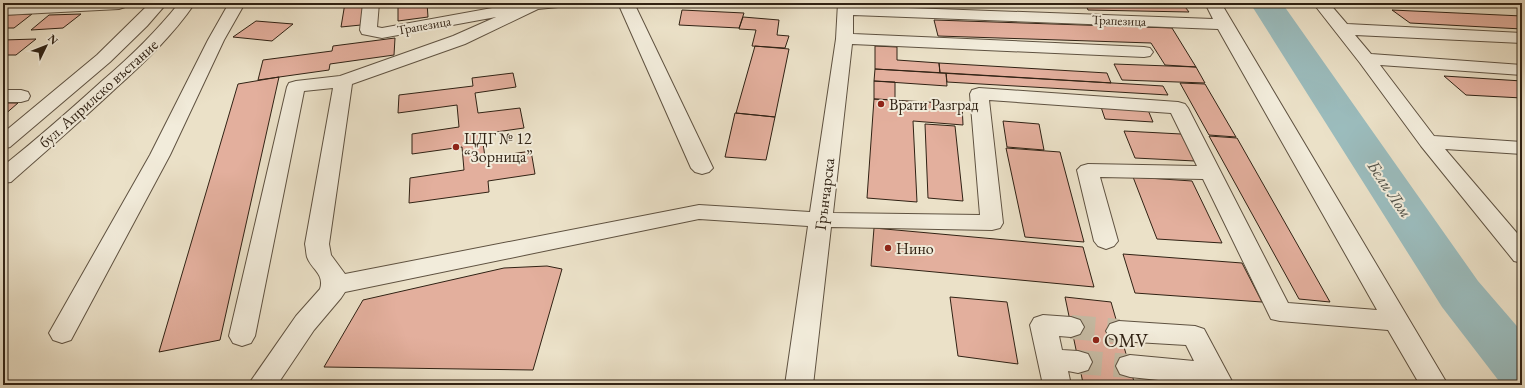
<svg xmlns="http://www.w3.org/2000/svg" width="1525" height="388" viewBox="0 0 1525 388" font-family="'EB Garamond',serif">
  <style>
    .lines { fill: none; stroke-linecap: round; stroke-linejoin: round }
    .river { fill: #9bbcbd; fill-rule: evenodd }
    .building { fill: #e3af9d; stroke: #302214 }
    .minor-tunnel { stroke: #c6bba4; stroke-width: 24; stroke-dasharray: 24 12; stroke-linecap: butt }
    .minor-casing { stroke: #5f5241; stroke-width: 2 }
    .minor { fill: #f2ecdb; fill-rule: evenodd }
    .poi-dot { fill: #8f2418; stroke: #f2ecdb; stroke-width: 1.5 }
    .labels { text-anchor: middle; stroke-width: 4; stroke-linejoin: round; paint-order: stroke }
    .far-street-label { font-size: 13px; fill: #302214; stroke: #f2ecdb }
    .street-label { font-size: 16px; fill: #302214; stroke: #f2ecdb }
    .poi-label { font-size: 16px; fill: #302214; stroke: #f2ecdb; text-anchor: start }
    .water-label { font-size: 17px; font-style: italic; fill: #505047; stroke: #f2ecdb }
    .near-poi-label { font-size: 19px; fill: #302214; stroke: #f2ecdb; text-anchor: start }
  </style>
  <rect width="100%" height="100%" fill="#ebe1c8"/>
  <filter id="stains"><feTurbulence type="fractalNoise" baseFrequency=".005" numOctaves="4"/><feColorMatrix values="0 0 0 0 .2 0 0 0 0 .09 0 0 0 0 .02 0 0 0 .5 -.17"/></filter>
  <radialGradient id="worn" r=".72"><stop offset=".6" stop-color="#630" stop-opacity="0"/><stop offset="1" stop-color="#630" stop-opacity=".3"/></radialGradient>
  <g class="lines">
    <path class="river" d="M1250,3H1282L1478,281L1522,332V385H1502L1442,307Z"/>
  </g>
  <path class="building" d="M345,3H364L361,25L341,27Z
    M398,3H427L428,17L398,21Z
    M923,3H997L998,6L923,4Z
    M1085,3H1182L1189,12L1088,10Z
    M682,10L744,13L739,28L679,25Z
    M1392,10L1522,16V29L1410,23Z
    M32,14L14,28H3V15Z
    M81,14L63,28L31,30L49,15Z
    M743,17L779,20L777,35L789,36L785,48L752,46L756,30L739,29Z
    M934,20L1172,28L1196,67L1165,65L1151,43L938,36Z
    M256,21L293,24L272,41L233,37Z
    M395,38L394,55L330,64L329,70L258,80L263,60L332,51L333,46Z
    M36,39L16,55H3V40Z
    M755,46L789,49L775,117L736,113Z
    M875,46L897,47V60L939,63L940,73L875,69Z
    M939,63L1107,73L1111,83L940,73Z
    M1114,64L1196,67L1205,83L1122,80Z
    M875,69L946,73L947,86L874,81Z
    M513,73L516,87L475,93L478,113L520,108L524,128L482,134L485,158L531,151L535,174L488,181L489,192L409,203L410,178L464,170L462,147L412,154V134L459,127L457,105L398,113L399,95L473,86L472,78Z
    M946,73L1163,86L1168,95L947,82Z
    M1444,76L1522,81V98L1466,95Z
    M279,77L220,340L159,352L238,84Z
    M874,81L895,82V100L874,99Z
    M1180,83L1205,84L1236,137L1209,135Z
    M874,99L962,104L963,125L913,121L917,202L867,198Z
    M3,103H18L3,116Z
    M1101,107L1148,110L1153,122L1105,119Z
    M735,113L775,117L766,160L725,157Z
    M1003,121L1039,124L1044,150L1007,147Z
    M925,124L955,126L963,201L928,198Z
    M1124,131L1181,134L1195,161L1135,158Z
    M1209,136L1237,138L1330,302L1299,299Z
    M1006,148L1060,152L1084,242L1025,237Z
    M1133,177L1192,181L1222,243L1157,239Z
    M874,228L1083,247L1094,287L871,266Z
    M1123,254L1242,263L1262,302L1135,293Z
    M547,266L562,269L533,370L324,367L363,300L504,268Z
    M950,297L1007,302L1018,364L958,356Z
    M1065,297L1111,302L1135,385H1095L1083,383Z"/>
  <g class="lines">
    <path class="minor-tunnel" d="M1071,327L1119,331
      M1078,362L1130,366"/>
    <g class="minor-casing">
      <path id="minor" d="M46,3H126L127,4L125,7L119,9L3,15V5Z
        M150,3H167L147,26L110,62L10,147L3,149V133L97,55Z
        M179,3H195C173,35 145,62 116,88C82,120 46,151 11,182L3,183V166C37,139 70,110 102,81C130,57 156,32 179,3Z
        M229,3H245L224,40L170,155L71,340L62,343L53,340L49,333L150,155L208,40Z
        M363,3H379L377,27L382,28L520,3H570L568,6L538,9L465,44L352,84L329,244L331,255L345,274L699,205L810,212L836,39L838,3H854V6L1213,19L1205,3H1221L1448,385H1420L1388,330L1280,321L1271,319L1203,179L1100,177L1118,241L1114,246L1106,249L1098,246L1094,241L1077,170L1081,166L1088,164L1197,166L1171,113L989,100L1003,223L1000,228L992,230L831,227L813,385H785L808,226L699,219L345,292L341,298L314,330L277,385H248L296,316L320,289C325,274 311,269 307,257C306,253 306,248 305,244L333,88L304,91L255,336L251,343L242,346L233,343L229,336L287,87L289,83L296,81L340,76L453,36L496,17L382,38L362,34L360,30ZM853,15L1218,29L1377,310L1288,303L1188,108L1185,104L1178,102L979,88L972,90L970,94L980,215L833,213L852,44L1144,57L1150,56L1153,52L1150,48L1144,47L853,34Z
        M618,3H634L713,168L709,172L702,174L695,172L691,168Z
        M1313,3H1329L1347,24L1522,33V43L1355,35L1371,54L1522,65V75L1380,65L1434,136L1522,142V154L1445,149L1522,239V263L1514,261L1421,146L1360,63Z
        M3,90H21L28,92L30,96L28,100L21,102H3Z
        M1043,315L1071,317L1080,320L1084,327L1080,334L1071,337L1059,336L1062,350L1078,351L1088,354L1092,362L1088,370L1078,373L1068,371L1071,385H1043L1030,325L1034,318Z
        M1119,321L1195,326L1204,329L1234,385H1206L1130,377L1120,374L1116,366L1120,358L1130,355L1194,361L1186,345L1119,341L1110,338L1106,331L1110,324Z"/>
    </g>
    <use href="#minor" class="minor"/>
  </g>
  <g class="poi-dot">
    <circle cx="881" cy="104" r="4"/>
    <circle cx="456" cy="147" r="4"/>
    <circle cx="888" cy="248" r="4"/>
    <circle cx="1096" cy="340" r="4"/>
  </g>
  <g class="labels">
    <g class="far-street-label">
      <text transform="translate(1119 20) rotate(2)" y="5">Трапезица</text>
      <text transform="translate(424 25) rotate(-10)" y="5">Трапезица</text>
    </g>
    <g class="street-label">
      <text transform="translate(98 93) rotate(-42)" y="6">бул. Априлско въстание</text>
      <text transform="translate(824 194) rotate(-83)" y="6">Грънчарска</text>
    </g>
    <g class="poi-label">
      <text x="889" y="110">Врати Разград</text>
      <text x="464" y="144">ЦДГ № 12<tspan x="464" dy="18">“Зорница”</tspan></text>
      <text x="896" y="254">Нино</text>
    </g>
    <g class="water-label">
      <text transform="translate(1390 189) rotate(56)" y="6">Бели Лом</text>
    </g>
    <g class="near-poi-label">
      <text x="1104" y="347">OMV</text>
    </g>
  </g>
  <rect width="1525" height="388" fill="none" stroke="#ebe1c8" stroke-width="16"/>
  <rect x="4" y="4" width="1517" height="380" fill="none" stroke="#302214" stroke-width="2"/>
  <rect x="8" y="8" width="1509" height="372" fill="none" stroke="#302214"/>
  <g transform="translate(46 46) rotate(47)" stroke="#f2ecdb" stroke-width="3" paint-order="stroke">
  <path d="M0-3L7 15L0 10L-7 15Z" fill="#302214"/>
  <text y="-6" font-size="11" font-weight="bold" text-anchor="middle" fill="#302214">N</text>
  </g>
  <rect width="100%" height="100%" filter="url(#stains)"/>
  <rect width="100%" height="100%" fill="url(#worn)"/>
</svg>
